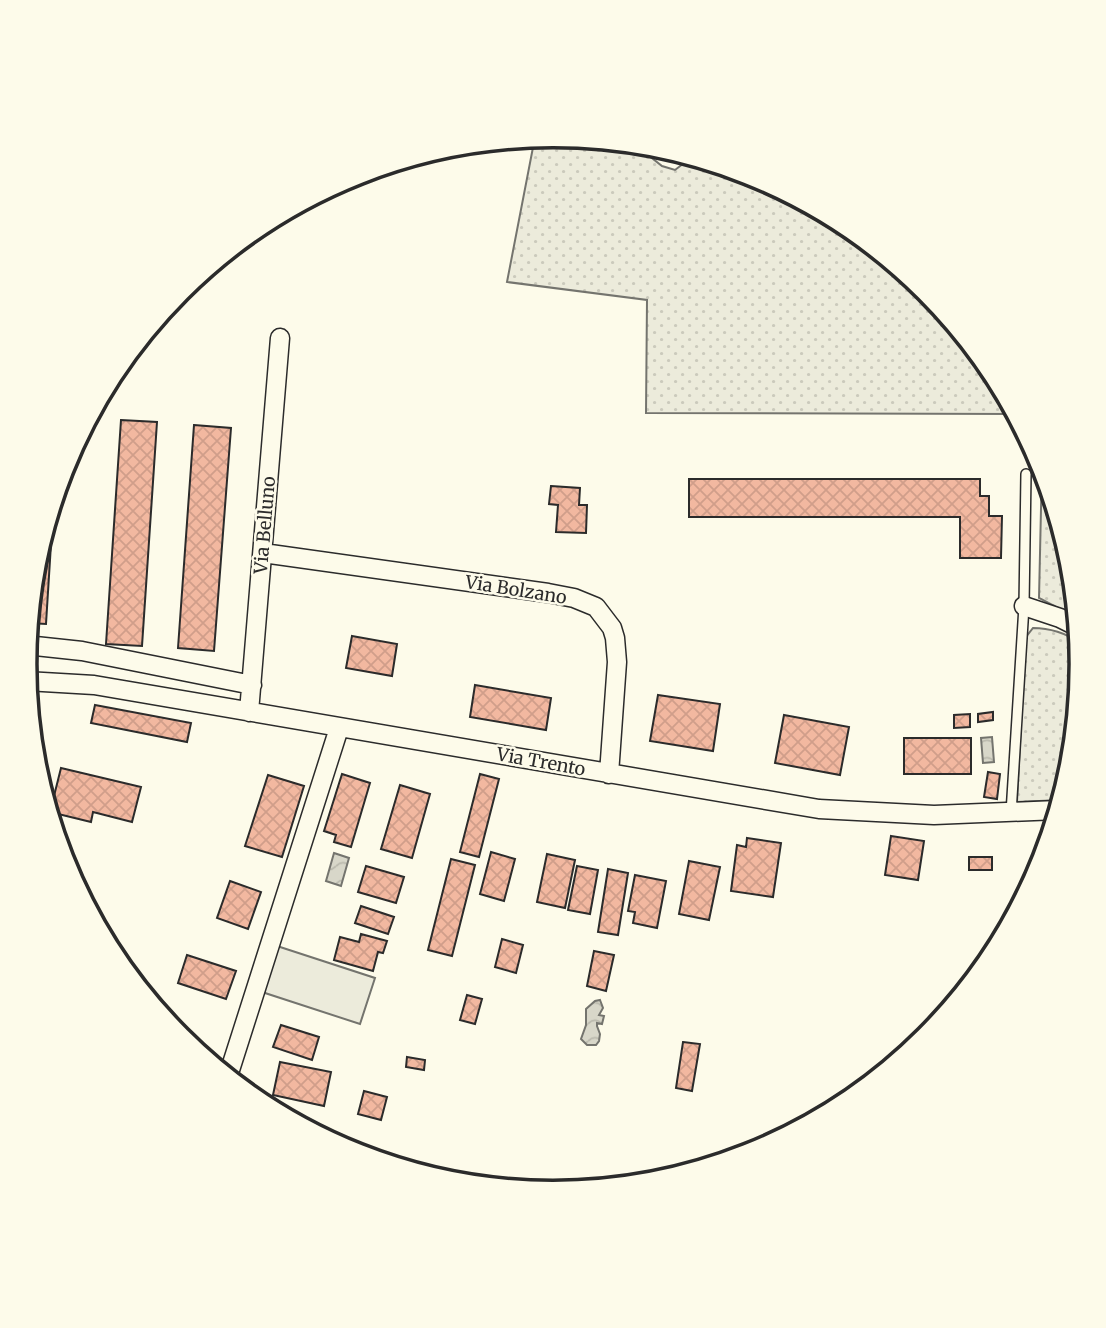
<svg xmlns="http://www.w3.org/2000/svg" width="1106" height="1328" viewBox="0 0 1106 1328" font-family="Merriweather,serif">
  <style>
    .grass { fill: url(#grass-dots); stroke: #74746e; stroke-width: 2 }
    .pitch { fill: #ecebdb; stroke: #74746e; stroke-width: 2 }
    .water { fill: url(#water-waves); stroke: #74746e; stroke-width: 2 }
    .building { fill: url(#building-cross-hatch); stroke: #2b2b2b; stroke-width: 2 }
    .lines { fill: none; stroke-linecap: round; stroke-linejoin: round }
    .service-casing { stroke: #2b2b2b; stroke-width: 12 }
    .minor-casing { stroke: #2b2b2b; stroke-width: 21 }
    .service { stroke: #fdfbea; stroke-width: 9 }
    .minor { stroke: #fdfbea; stroke-width: 18 }
    .labels { text-anchor: middle; stroke-width: 5; stroke-linejoin: round; paint-order: stroke }
    .street-label { font-size: 18px; fill: #2b2b2b; stroke: #fdfbea }
    .rim { fill: none; stroke: #2b2b2b; stroke-width: 3.5 }
  </style>
  <defs>
    <pattern id="grass-dots" width="8" height="8" patternUnits="userSpaceOnUse" patternTransform="scale(1.75)"><rect width="8" height="8" fill="#ecebdb"/><path d="M2 2h.1M6 6h.1" fill="none" stroke="#cbcabc" stroke-width="1.8" stroke-linecap="round"/></pattern>
    <pattern id="water-waves" width="16" height="10" patternUnits="userSpaceOnUse" patternTransform="scale(1.75)"><rect width="16" height="10" fill="#d8d7c9"/><path d="M0 5q4-4 8 0t8 0" fill="none" stroke="#bab9ad"/></pattern>
    <pattern id="building-cross-hatch" width="8" height="8" patternUnits="userSpaceOnUse" patternTransform="scale(1.75)"><rect width="8" height="8" fill="#f2b8a0"/><path d="M0 0l8 8M0 8l8-8" fill="none" stroke="#d09e8a"/></pattern>
  </defs>
  <rect width="100%" height="100%" fill="#fdfbea"/>
  <path class="grass" d="M553,136L633,143L662,166L675,170L692,157L756,176L847,225L927,291L993,371L1016,414L646,413L647,300L507,282L535,137Z
    M1042,464L1071,561L1077,618L1039,598Z
    M1033,628C1049,628 1067,633 1079,643C1084,691 1075,755 1061,800L1017,802L1025,645L1026,637Z"/>
  <path class="pitch" d="M277,946L375,978L360,1024L262,992Z"/>
  <path class="water" d="M992,737L994,762L983,763L981,738Z
    M334,853L349,858L341,886L326,881Z
    M600,1000L603,1008L599,1015L604,1016L602,1024L597,1023V1026L600,1034L599,1041L596,1045H587L581,1039L586,1025V1009L595,1001Z"/>
  <path class="building" d="M121,420L157,422L142,646L106,644Z
    M194,425L231,428L214,651L178,648Z
    M689,479H980V496H989V516H1002L1001,558H960V517H689Z
    M551,486L580,488L579,505H587L586,533L556,532L558,505L549,504Z
    M54,496L46,624L29,623L35,561Z
    M352,636L397,644L392,676L346,668Z
    M475,685L551,698L546,730L470,717Z
    M658,695L720,704L713,751L650,741Z
    M95,705L191,723L187,742L91,723Z
    M993,712V720L978,722V714Z
    M970,714V727L954,728V715Z
    M784,715L849,727L840,775L775,763Z
    M904,738H971V774H904Z
    M61,768L141,787L132,822L93,812L91,822L50,812Z
    M988,772L1000,774L997,799L984,797Z
    M342,774L370,783L351,847L334,842L336,835L324,831Z
    M480,774L499,779L479,857L460,852Z
    M268,775L304,786L282,857L245,846Z
    M400,785L430,794L412,858L381,849Z
    M891,836L924,841L918,880L885,875Z
    M747,838L781,843L773,897L731,891L737,845L746,847Z
    M491,852L515,859L504,901L480,894Z
    M547,854L575,860L565,908L537,902Z
    M969,857H992V870H969Z
    M451,859L475,865L452,956L428,950Z
    M689,861L720,867L709,920L679,914Z
    M366,866L404,877L396,903L358,892Z
    M577,866L598,870L590,914L568,910Z
    M608,869L628,873L618,935L598,932Z
    M635,875L666,881L657,928L633,923L635,912L628,911Z
    M230,881L261,892L248,929L217,918Z
    M361,906L394,917L388,934L355,923Z
    M361,934L387,941L383,953L378,952L373,971L334,960L340,937L359,942Z
    M502,939L523,945L516,973L495,967Z
    M594,951L614,955L606,991L587,986Z
    M187,955L236,971L226,999L178,983Z
    M467,995L482,999L475,1024L460,1020Z
    M281,1025L319,1037L312,1060L273,1047Z
    M683,1042L700,1044L692,1091L676,1088Z
    M407,1057L425,1060L424,1070L406,1067Z
    M280,1062L331,1072L324,1106L273,1095Z
    M364,1091L387,1097L381,1120L358,1114Z"/>
  <g class="lines">
    <g class="service-casing">
      <path id="service" d="M1011,813L1024,606L1026,474"/>
    </g>
    <g class="minor-casing">
      <path id="minor" d="M263,553L548,593L574,598L596,607L612,628L615,638L617,662L609,774
        M1024,606L1060,618L1078,627
        M26,645L82,651L252,685
        M26,681L94,685L819,809L934,815L1058,810
        M249,712L280,338
        M230,1070L339,728"/>
    </g>
    <use href="#service" class="service"/>
    <use href="#minor" class="minor"/>
  </g>
  <g class="labels">
    <g class="street-label">
      <text transform="translate(265 525) rotate(-85)" y="6">Via Belluno</text>
      <text transform="translate(516 590) rotate(9)" y="6">Via Bolzano</text>
      <text transform="translate(541 762) rotate(10)" y="6">Via Trento</text>
    </g>
  </g>
  <path d="M0 0H1106V1328H0ZM37 664a516 516 0 1 1 1032 0a516 516 0 1 1-1032 0Z" fill="#fdfbea" fill-rule="evenodd"/>
  <path class="rim" d="M37 664a516 516 0 1 1 1032 0a516 516 0 1 1-1032 0Z"/>
</svg>
